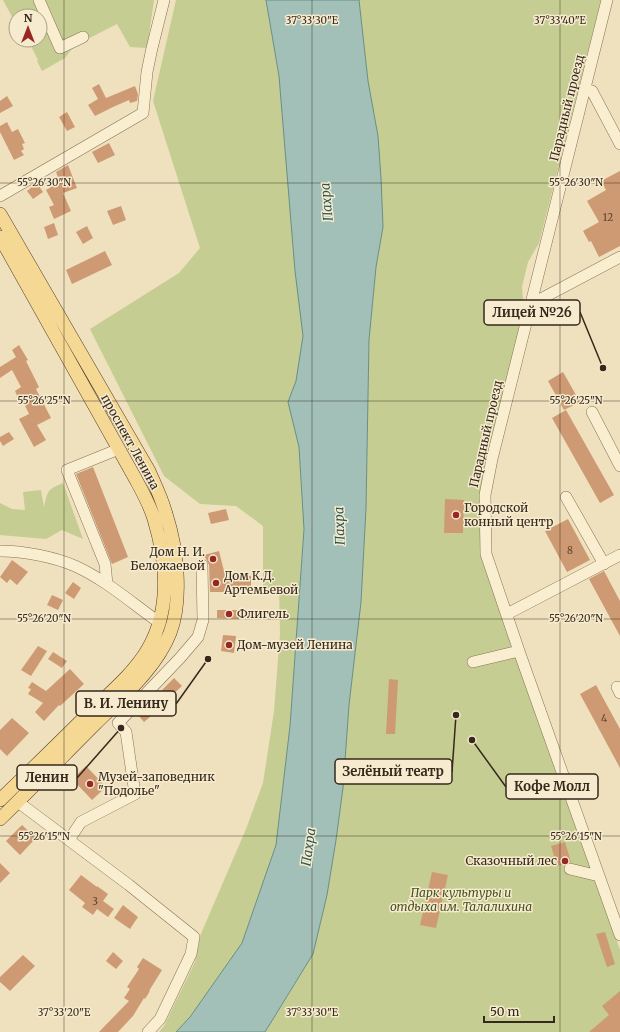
<svg xmlns="http://www.w3.org/2000/svg" width="620" height="1032" viewBox="0 0 620 1032" font-family="Merriweather,serif">
  <style>
    .green { fill: #c5cd92 }
    .water { fill: #a2c0b8; stroke: #698e85 }
    .building { fill: #ce9a73 }
    .lines { fill: none; stroke-linecap: round; stroke-linejoin: round }
    .minor-casing { stroke: #877156; stroke-width: 12 }
    .major-casing { stroke: #553f2b; stroke-width: 14 }
    .minor { stroke: #faeed1; stroke-width: 11 }
    .major { stroke: #f4d894; stroke-width: 13 }
    .ticks { fill: none; stroke: #36291c; stroke-width: 1; stroke-opacity: 0.45 }
    .poi-dot { fill: #982625; stroke: #f6ebce; stroke-width: 1.5 }
    .labels { text-anchor: middle; stroke-width: 3; stroke-linejoin: round; paint-order: stroke }
    .number-label { font-size: 10px; fill: #5c4532 }
    .street-label { font-size: 12px; fill: #36291c; stroke: #f6ebce }
    .poi-label { font-size: 12px; fill: #36291c; stroke: #f6ebce; text-anchor: start }
    .park-label { font-size: 12px; font-style: italic; fill: #465322; stroke: #f6ebce }
    .water-label { font-size: 13px; font-style: italic; fill: #2a5755; stroke: #f6ebce }
    .ticks-label { font-size: 10px; text-anchor: middle; fill: #36291c; stroke: #f6ebce; stroke-width: 3; stroke-linejoin: round; paint-order: stroke }
    .leader { fill: none; stroke: #36291c; stroke-width: 1.5 }
    .callout-dot { fill: #36291c; stroke: #f6ebce; stroke-width: 1.5 }
    .callout { fill: #f6ebce; stroke: #36291c; stroke-width: 1.5 }
    .callout-label { font-size: 13px; text-anchor: middle; font-weight: bold; fill: #36291c }
  </style>
  <rect width="100%" height="100%" fill="#efe1be"/>
  <path class="green" d="M3,0H154L147,48L130,47L117,24L74,46L65,58L42,71L37,61L38,60L31,46L29,47L25,40H40V16H16V24Z
    M176,0H266L279,76L303,336L296,381L289,402L299,447L304,526L290,726L276,845L242,943L190,1017L176,1032H159L164,1026L195,962L200,936L246,829L263,783L274,711L280,634L279,589L263,588V526L236,506L200,504L164,476L90,329L179,273L200,248L153,101Z
    M359,0H601L539,243L528,262L522,287L524,313L480,496L483,559L620,950V1032H265L313,954L327,895L336,840L343,788L349,705L361,602L366,508L369,340L376,267L383,227L378,136L368,81Z
    M63,483L83,539L62,530L46,539L0,535V503L12,509L25,510L23,492L41,490L44,507C48,490 47,490 63,483Z"/>
  <path class="water" d="M266,0H359L368,81L378,136L381,178L383,227L376,267L369,340L366,508L361,602L349,705L343,788L336,840L327,895L313,954L265,1032H176L190,1017L242,943L276,845L290,726L304,529L299,447L288,402L296,381L303,336L295,271L279,76Z"/>
  <path class="building" d="M99,84L106,98L135,86L138,94L137,101L130,103L129,100L113,107L95,116L88,105L98,99L92,88Z
    M7,96L13,106L0,113V101Z
    M67,112L75,127L67,131L59,117Z
    M7,122L12,132L18,129L25,143L22,144L24,149L21,151L24,155L14,160L0,132V126Z
    M109,143L115,155L98,163L92,152Z
    M68,165L77,188L63,193L71,211L54,219L49,207L54,205L46,190L60,182L56,172Z
    M620,171V246L599,257L591,241L589,242L583,231L599,222L587,201L606,190L601,181Z
    M37,183L43,192L33,199L27,191Z
    M121,206L126,220L113,225L107,211Z
    M54,223L58,235L48,239L44,227Z
    M87,226L93,238L83,244L76,232Z
    M105,251L112,265L72,284L66,270Z
    M19,345L28,360L26,361L39,387L36,389L51,418L37,425L46,440L34,447L19,419L29,414L21,397L18,398L15,391L21,387L12,370L0,378V367L16,357L12,350Z
    M563,372L580,402L564,410L548,381Z
    M566,410L614,495L600,503L552,418Z
    M9,432L14,439L3,446L0,441V437Z
    M93,467L128,557L112,564L76,474Z
    M445,499L464,500L463,533H444Z
    M226,509L229,520L211,524L208,513Z
    M568,519L590,560L567,572L545,531Z
    M219,551L225,575L251,576V589L225,588V592H210L209,565L204,555Z
    M12,560L28,572L17,585L10,579L7,583L0,577Z
    M604,571L620,601V636L589,579Z
    M73,582L81,588L74,599L65,593Z
    M52,595L63,600L58,610L47,605Z
    M217,610H242V619L217,618Z
    M223,635L236,636L234,653L221,651Z
    M38,646L47,651L31,676L21,670Z
    M53,652L67,661L62,668L48,659Z
    M70,669L84,684L60,706L59,705L44,721L35,712L43,703L28,694L31,689L28,688L32,682L46,691Z
    M174,678L182,686L170,697L162,690Z
    M389,679L398,680L395,734H386Z
    M596,685L620,729V768L580,694Z
    M144,707L151,716L144,722L137,714Z
    M12,718L29,733L7,756L0,749V730Z
    M86,766L106,787L92,800L72,779Z
    M22,825L36,838L20,855L6,841Z
    M565,842L571,862L557,866L551,846Z
    M0,863L10,873L0,883Z
    M432,872L448,875L436,928L420,925Z
    M81,875L97,887V886L108,894L103,901L114,909L108,917L97,909L93,915L82,907L85,903L69,890Z
    M123,905L138,917L130,929L114,918Z
    M605,932L615,964L607,967L596,934Z
    M113,952L123,961L116,969L106,961Z
    M23,955L35,966L10,991L0,982V977Z
    M143,958L162,970L149,991H150L145,999L144,998L133,1016L118,1032H99L129,1001L124,998L130,989L127,987L139,969L137,967Z
    M620,991V1032H589L609,1015L602,1006Z"/>
  <g class="lines">
    <g class="minor-casing">
      <path id="minor" d="M39,0L60,48L83,37
        M607,0L492,459L485,495L486,554L520,654L620,935
        M585,89L592,91L620,144
        M0,196L143,113L147,72L152,48L164,0
        M532,299L537,301L620,257
        M592,412L620,466
        M566,497L604,564
        M0,551C24,551 54,557 75,566C106,580 133,604 160,623
        M107,584L105,564L67,470L119,449
        M507,614L620,555
        M473,662L519,651
        M617,687L620,693
        M18,802L129,885L194,937L191,954L160,1019L148,1032
        M69,840L81,822L135,794L126,732L118,723L180,658L198,637L203,620L202,565
        M570,869L599,876"/>
    </g>
    <g class="major-casing">
      <path id="major" d="M0,214L149,471C155,485 162,499 166,514C177,548 183,599 170,633C156,669 121,698 95,724C63,756 32,788 0,819
        M0,237L135,478C142,491 150,505 154,519C167,562 171,609 148,649C134,673 111,692 91,711C61,741 30,771 0,800"/>
    </g>
    <use href="#minor" class="minor"/>
    <use href="#major" class="major"/>
  </g>
  <path class="ticks" d="M64,0V1032M312,0V1032M560,0V1032M0,183H620M0,401H620M0,619H620M0,836H620"/>
  <g class="poi-dot">
    <circle cx="456" cy="515" r="4"/>
    <circle cx="213" cy="559" r="4"/>
    <circle cx="216" cy="583" r="4"/>
    <circle cx="229" cy="614" r="4"/>
    <circle cx="229" cy="645" r="4"/>
    <circle cx="90" cy="784" r="4"/>
    <circle cx="565" cy="861" r="4"/>
  </g>
  <g class="labels">
    <g class="number-label">
      <text x="608" y="221">12</text>
      <text x="570" y="554">8</text>
      <text x="604" y="722">4</text>
      <text x="95" y="905">3</text>
    </g>
    <g class="street-label">
      <text transform="translate(567 108) rotate(-76)" y="4">Парадный проезд</text>
      <text transform="translate(486 434) rotate(-77)" y="4">Парадный проезд</text>
      <text transform="translate(130 442) rotate(61)" y="4">проспект Ленина</text>
    </g>
    <g class="poi-label">
      <text x="464" y="512">Городской<tspan x="464" dy="14">конный центр</tspan></text>
      <text x="205" y="556" text-anchor="end">Дом Н. И.<tspan x="205" dy="14">Беложаевой</tspan></text>
      <text x="224" y="580">Дом К.Д.<tspan x="224" dy="14">Артемьевой</tspan></text>
      <text x="237" y="618">Флигель</text>
      <text x="237" y="649">Дом-музей Ленина</text>
      <text x="98" y="781">Музей-заповедник<tspan x="98" dy="14">"Подолье"</tspan></text>
      <text x="557" y="865" text-anchor="end">Сказочный лес</text>
    </g>
    <g class="park-label">
      <text x="461" y="897">Парк культуры и<tspan x="461" dy="14">отдыха им. Талалихина</tspan></text>
    </g>
    <g class="water-label">
      <text transform="translate(326 202) rotate(-95)" y="5">Пахра</text>
      <text transform="translate(339 526) rotate(-92)" y="5">Пахра</text>
      <text transform="translate(308 847) rotate(-82)" y="5">Пахра</text>
    </g>
  </g>
  <g class="ticks-label">
    <text x="312" y="24">37°33'30"E</text>
    <text x="560" y="24">37°33'40"E</text>
    <text x="44" y="186">55°26'30"N</text>
    <text x="576" y="186">55°26'30"N</text>
    <text x="44" y="404">55°26'25"N</text>
    <text x="576" y="404">55°26'25"N</text>
    <text x="44" y="622">55°26'20"N</text>
    <text x="576" y="622">55°26'20"N</text>
    <text x="44" y="840">55°26'15"N</text>
    <text x="576" y="840">55°26'15"N</text>
    <text x="64" y="1016">37°33'20"E</text>
    <text x="312" y="1016">37°33'30"E</text>
  </g>
  <path class="leader" d="M603 368L580 312M208 659L176 704M456 715L452 772M121 728L77 778M472 740L506 787"/>
  <g class="callout-dot">
    <circle cx="603" cy="368" r="4"/>
    <circle cx="208" cy="659" r="4"/>
    <circle cx="456" cy="715" r="4"/>
    <circle cx="121" cy="728" r="4"/>
    <circle cx="472" cy="740" r="4"/>
  </g>
  <g class="callout">
    <rect x="484" y="300" width="96" height="25" rx="4"/>
    <rect x="76" y="691" width="100" height="25" rx="4"/>
    <rect x="335" y="759" width="117" height="25" rx="4"/>
    <rect x="17" y="765" width="60" height="25" rx="4"/>
    <rect x="506" y="774" width="92" height="25" rx="4"/>
  </g>
  <g class="callout-label">
    <text x="532" y="317">Лицей №26</text>
    <text x="126" y="708">В. И. Ленину</text>
    <text x="393" y="776">Зелёный театр</text>
    <text x="47" y="782">Ленин</text>
    <text x="552" y="791">Кофе Молл</text>
  </g>
  <g transform="translate(28 28)"><circle r="19" fill="#f6ebce" stroke="#a99d87"/>
  <path d="M0-3L7 15L0 10L-7 15Z" fill="#982625"/>
  <text y="-6" font-size="11" font-weight="bold" text-anchor="middle" fill="#36291c">N</text>
  </g>
  <path d="M484 1016v6h70v-6" fill="none" stroke="#36291c" stroke-width="2"/>
  <text x="490" y="1016" font-size="12" fill="#36291c" stroke="#f6ebce" stroke-width="3" paint-order="stroke">50 m</text>
</svg>
